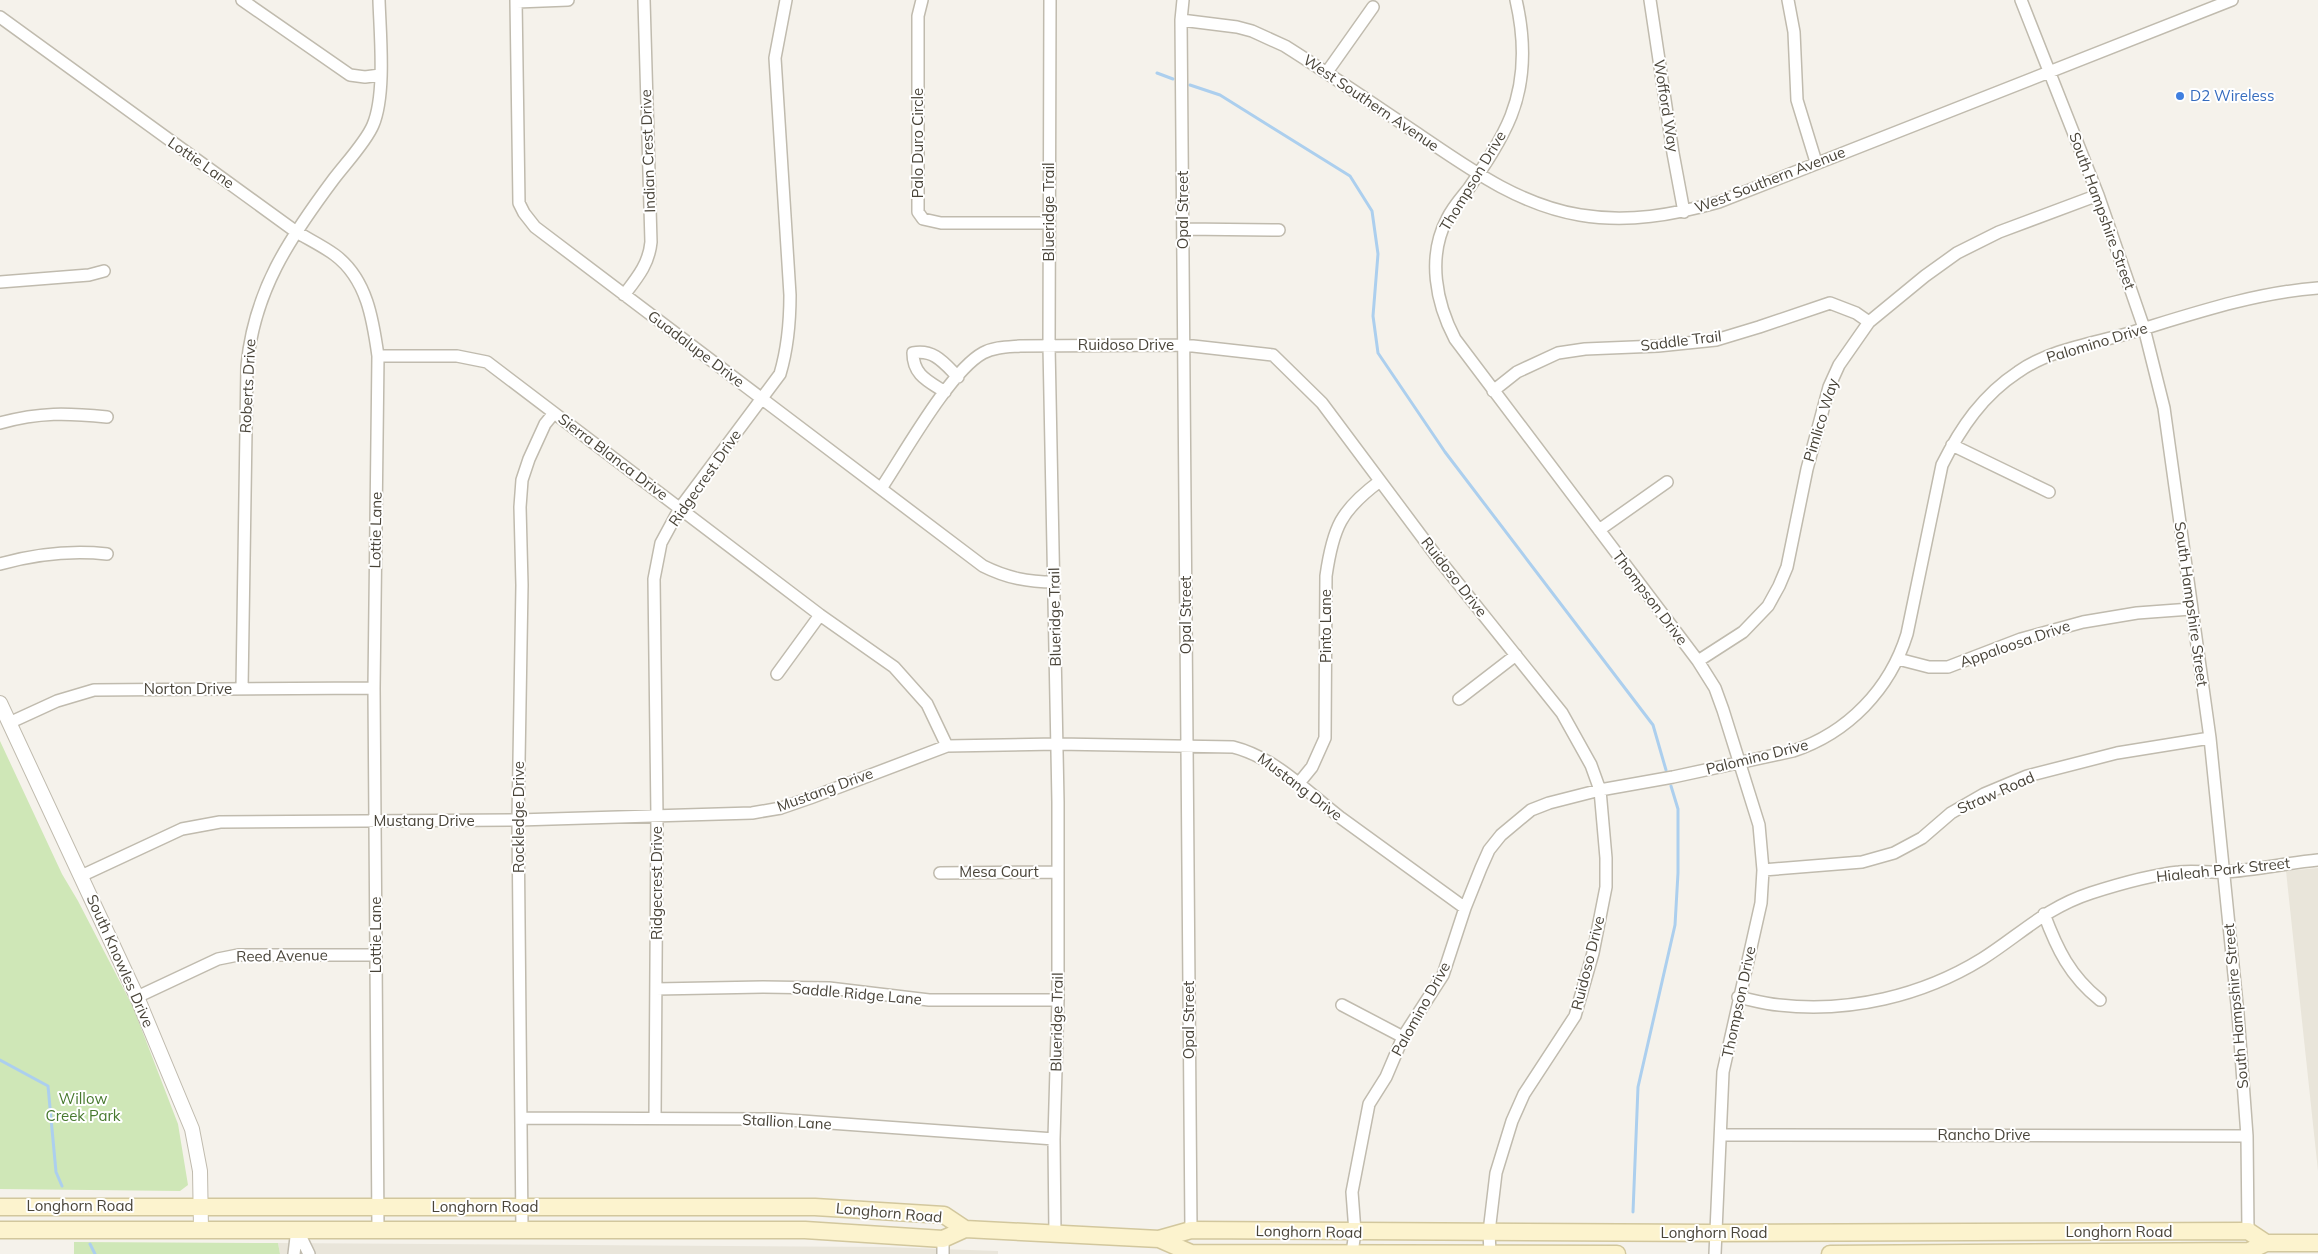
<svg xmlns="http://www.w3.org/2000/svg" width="2318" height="1254" viewBox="0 0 2318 1254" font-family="Mulish,sans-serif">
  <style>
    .residential { fill: #e9e5da }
    .green { fill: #cfe7b7 }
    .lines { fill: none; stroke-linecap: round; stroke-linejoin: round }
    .stream { stroke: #accfee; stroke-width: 3 }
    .minor-casing { stroke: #c0bbae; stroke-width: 14 }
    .tertiary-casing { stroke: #c0bbae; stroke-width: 16 }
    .secondary-casing { stroke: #d2c79d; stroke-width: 19 }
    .minor { stroke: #fff; stroke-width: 11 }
    .tertiary { stroke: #fff; stroke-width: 14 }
    .secondary { stroke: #fcf3ce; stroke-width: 16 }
    .shop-dot { fill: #3f7fe0; stroke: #fff; stroke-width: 2 }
    .labels { text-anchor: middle; stroke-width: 4; stroke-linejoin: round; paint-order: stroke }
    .shop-label { font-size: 15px; fill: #366cbe; stroke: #fff; text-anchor: start }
    .street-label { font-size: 15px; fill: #494439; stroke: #fff }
    .park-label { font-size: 15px; fill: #47792e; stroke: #fff }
  </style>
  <rect width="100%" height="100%" fill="#f5f2eb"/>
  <path class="residential" d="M2318,868V1171L2286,871Z
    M278,1243L885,1247L998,1251V1254H280Z"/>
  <path class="green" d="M0,741L62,874L78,901L133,1007L178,1124L188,1185L180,1191L0,1189Z
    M74,1242L278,1243L280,1254H74Z"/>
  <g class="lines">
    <path class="stream" d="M1157,73L1173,79
      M1190,85L1220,95L1350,176L1372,211L1378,254L1373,316L1378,353L1445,452L1653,725L1666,770
      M0,1060L48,1086L56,1172L62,1186
      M1633,1212L1638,1087L1675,925L1678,873V809L1671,786
      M90,1244L95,1254"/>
    <g class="minor-casing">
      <path id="minor" d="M242,0L350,75L365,77L380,75
        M516,0L519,203L524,213L535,227L983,566C1007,578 1028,582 1054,582
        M922,0L918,16V212L923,219L941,223H1049
        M1050,0L1049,346L1058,802V1000L1054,1139L1055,1235
        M1183,0L1181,20L1191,1230
        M1516,0C1525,39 1526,78 1511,116C1501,141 1484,166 1469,188C1461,198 1452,208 1447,219C1427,257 1436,303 1455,339L1698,661L1715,688L1723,710L1759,825L1763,870L1761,903L1723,1072L1715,1254
        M1650,0L1673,153L1684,212
        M1788,0L1794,32L1797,100L1816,162
        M2021,0L2098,195L2144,328L2164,408L2210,738L2238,1014L2247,1136L2248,1231
        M517,2L568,0
        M0,17L295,231C308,239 323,246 335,255C367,279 373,320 378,356L374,688L378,1229
        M1181,20L1237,27L1252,31L1285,46C1331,75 1376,106 1421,136C1471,170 1520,205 1580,215C1628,223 1673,215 1719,202L2232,0
        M1327,72L1373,7
        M1183,229L1279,230
        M0,282L89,275L104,271
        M624,295C637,278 649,264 651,242L644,0
        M378,356H457L487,362L820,615L894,667L927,704L947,746
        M1493,391L1517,372L1558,353L1585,349L1658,346L1716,340L1759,327L1830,303L1856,313L1869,322
        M945,392C928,381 913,375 913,353C934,349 944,363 958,377
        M0,423C40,412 67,413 107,417
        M1952,445L2049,492
        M882,487C904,454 950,371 983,353C994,347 1007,347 1020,346L1184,345L1273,355L1322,403L1437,557L1562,713L1591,765L1600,790L1606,858V887L1593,953L1575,1016L1524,1094L1512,1121L1496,1173L1489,1232L1490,1253
        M1599,530L1667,482
        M0,564C36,554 70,550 107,554
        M1898,659L1929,667H1948L2021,639L2083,622L2137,613L2191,609
        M1698,661L1743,632L1768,606L1779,586L1787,567L1807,469L1829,387L1839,365L1869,322L1925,276L1957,253L1999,232L2098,195
        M777,674L820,615
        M242,689L247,366C254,291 289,239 333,180C345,164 366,142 373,125C386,94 380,34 379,0
        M1459,699L1516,655
        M9,723L57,701L94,690L374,688
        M1299,783L1312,767L1325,738L1326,576C1333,527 1341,510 1380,481
        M1763,870L1862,862L1894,853L1922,838L1951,813L1984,794L2027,776L2117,753L2210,738
        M940,873L1058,872
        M81,876L182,829L220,822L518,820L752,813L781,808L810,798L947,746L1057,744L1233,747C1276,758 1307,792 1341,818C1382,848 1424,878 1465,908
        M2044,914C2057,949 2070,976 2100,1000
        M656,989L763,987L829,988L929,1000H1058
        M137,997L218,959L238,955H376
        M1738,997C1752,1000 1765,1004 1779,1005C1849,1013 1922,996 1982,959C2020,935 2045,908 2091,893C2119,884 2150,875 2179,872C2194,870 2209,873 2224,872C2256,870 2287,863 2318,860
        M1342,1005L1403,1037
        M521,1118L774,1119L1054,1139
        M655,1118L657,816L654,579L661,543L680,508L780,374C788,347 790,323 790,295L775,58L786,0
        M1721,1135L2247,1136
        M297,1229L309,1254
        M522,1229L518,820L522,585L520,507L522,480L529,459L545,424L554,413
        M1352,1253L1355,1232L1352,1192L1369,1104L1386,1077L1403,1037L1443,975L1465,908L1481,868L1489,850L1501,835L1531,810L1549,803L1600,790L1673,777L1793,751C1848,733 1890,689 1907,634L1942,465C1961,427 1983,395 2018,372C2049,350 2090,344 2126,334C2189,315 2252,293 2318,288
        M294,1254L297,1229
        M943,1254V1239"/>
    </g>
    <g class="tertiary-casing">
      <path id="tertiary" d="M0,703L137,997L192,1129L200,1171L201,1229"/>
    </g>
    <g class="secondary-casing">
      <path id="secondary" d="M0,1207H815L944,1215L965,1229
        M0,1230H805L943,1239L965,1229L1159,1239L1191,1230L1715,1233L2248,1231L2266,1243
        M1159,1239L1191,1253L1617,1254
        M1830,1254L2249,1251L2266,1243H2318"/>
    </g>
    <use href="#minor" class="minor"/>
    <use href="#tertiary" class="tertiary"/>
    <use href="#secondary" class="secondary"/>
  </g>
  <circle class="shop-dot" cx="2180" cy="96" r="5"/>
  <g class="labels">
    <g class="shop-label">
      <text x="2190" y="101">D2 Wireless</text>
    </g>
    <g class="street-label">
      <text transform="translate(1371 103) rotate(34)" y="5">West Southern Avenue</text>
      <text transform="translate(1666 106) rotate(81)" y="5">Wofford Way</text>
      <text transform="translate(918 143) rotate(-90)" y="5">Palo Duro Circle</text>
      <text transform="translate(648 151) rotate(-92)" y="5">Indian Crest Drive</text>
      <text transform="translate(201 163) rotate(35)" y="5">Lottie Lane</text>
      <text transform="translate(1770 180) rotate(-21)" y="5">West Southern Avenue</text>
      <text transform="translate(1473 181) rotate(-59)" y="5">Thompson Drive</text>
      <text transform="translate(1183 210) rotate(-90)" y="5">Opal Street</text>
      <text transform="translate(2102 211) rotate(70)" y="5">South Hampshire Street</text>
      <text transform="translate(1049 212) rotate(-90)" y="5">Blueridge Trail</text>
      <text transform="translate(1681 341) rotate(-7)" y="5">Saddle Trail</text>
      <text transform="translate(2097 343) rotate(-17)" y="5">Palomino Drive</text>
      <text x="1126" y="350">Ruidoso Drive</text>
      <text transform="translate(696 349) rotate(37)" y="5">Guadalupe Drive</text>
      <text transform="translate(248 386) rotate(-87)" y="5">Roberts Drive</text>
      <text transform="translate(1821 420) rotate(-73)" y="5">Pimlico Way</text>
      <text transform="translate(613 457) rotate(37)" y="5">Sierra Blanca Drive</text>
      <text transform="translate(705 478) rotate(-55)" y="5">Ridgecrest Drive</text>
      <text transform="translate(376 530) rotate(-89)" y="5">Lottie Lane</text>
      <text transform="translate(1454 577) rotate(52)" y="5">Ruidoso Drive</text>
      <text transform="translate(1650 598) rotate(53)" y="5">Thompson Drive</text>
      <text transform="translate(2191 604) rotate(82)" y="5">South Hampshire Street</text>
      <text transform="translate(1186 615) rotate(-90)" y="5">Opal Street</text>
      <text transform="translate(1055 617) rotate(-91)" y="5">Blueridge Trail</text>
      <text transform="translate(1326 626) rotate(-90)" y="5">Pinto Lane</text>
      <text transform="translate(2015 644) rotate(-19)" y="5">Appaloosa Drive</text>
      <text x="188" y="694">Norton Drive</text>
      <text transform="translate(1757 757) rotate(-14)" y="5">Palomino Drive</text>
      <text transform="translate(1300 787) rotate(37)" y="5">Mustang Drive</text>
      <text transform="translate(825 790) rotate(-20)" y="5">Mustang Drive</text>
      <text transform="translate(1996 793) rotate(-24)" y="5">Straw Road</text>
      <text transform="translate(519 817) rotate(-90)" y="5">Rockledge Drive</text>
      <text x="424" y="826">Mustang Drive</text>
      <text transform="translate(2223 870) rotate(-6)" y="5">Hialeah Park Street</text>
      <text x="999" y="877">Mesa Court</text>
      <text transform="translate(657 883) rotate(-90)" y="5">Ridgecrest Drive</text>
      <text transform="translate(376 935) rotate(-90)" y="5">Lottie Lane</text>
      <text transform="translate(282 956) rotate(-1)" y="5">Reed Avenue</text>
      <text transform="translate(120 961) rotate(66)" y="5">South Knowles Drive</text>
      <text transform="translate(1588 963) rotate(-76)" y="5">Ruidoso Drive</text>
      <text transform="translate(857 994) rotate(5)" y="5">Saddle Ridge Lane</text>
      <text transform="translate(1739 1002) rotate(-78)" y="5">Thompson Drive</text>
      <text transform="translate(2236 1006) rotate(-95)" y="5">South Hampshire Street</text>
      <text transform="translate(1421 1009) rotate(-61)" y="5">Palomino Drive</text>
      <text transform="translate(1189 1020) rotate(-90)" y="5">Opal Street</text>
      <text transform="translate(1057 1022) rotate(-89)" y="5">Blueridge Trail</text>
      <text transform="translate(787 1122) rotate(3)" y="5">Stallion Lane</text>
      <text x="1984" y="1140">Rancho Drive</text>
      <text x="80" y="1211">Longhorn Road</text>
      <text x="485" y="1212">Longhorn Road</text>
      <text transform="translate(889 1213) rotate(5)" y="5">Longhorn Road</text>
      <text transform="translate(1309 1232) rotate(1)" y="5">Longhorn Road</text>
      <text x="2119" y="1237">Longhorn Road</text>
      <text x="1714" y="1238">Longhorn Road</text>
    </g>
    <g class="park-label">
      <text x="83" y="1104">Willow<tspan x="83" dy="17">Creek Park</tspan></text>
    </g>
  </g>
</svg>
